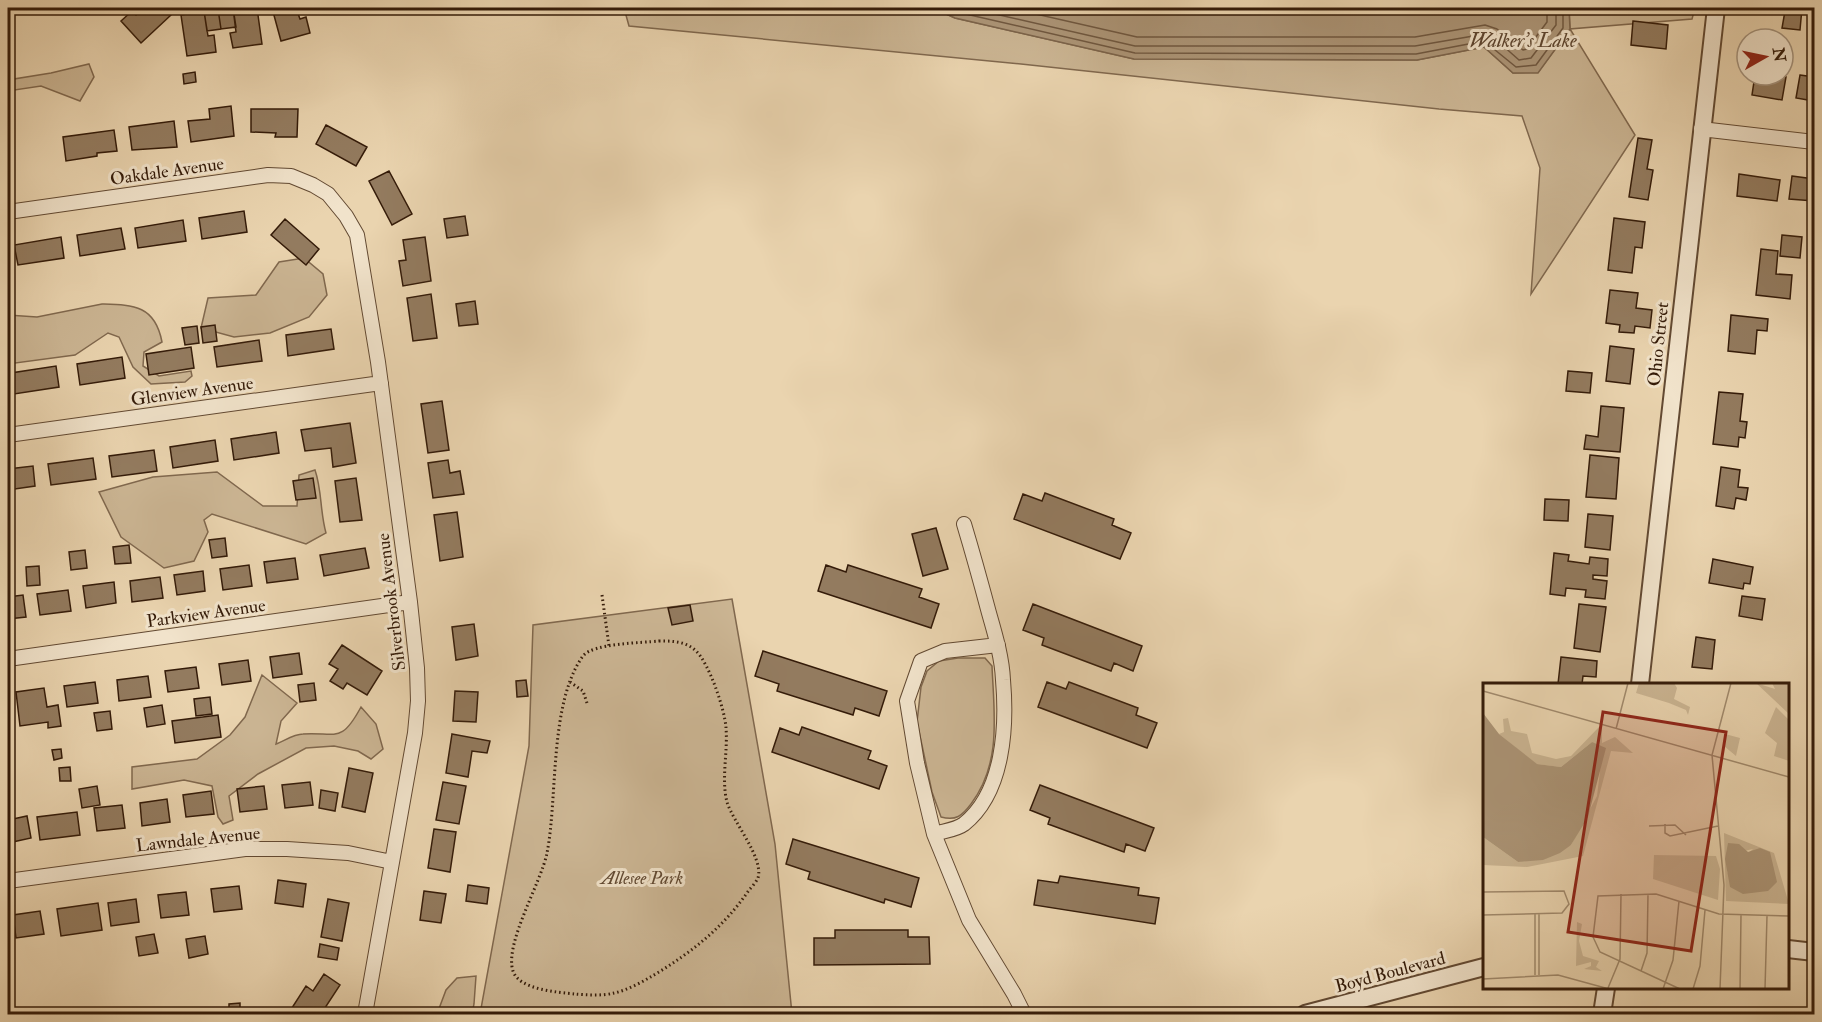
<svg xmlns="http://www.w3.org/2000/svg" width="1822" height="1022" viewBox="0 0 1822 1022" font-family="'IM FELL Double Pica',serif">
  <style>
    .green { fill: #cbb593; stroke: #80684e; stroke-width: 1.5 }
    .water { fill: #ac9577; stroke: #7c644b; stroke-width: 1.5 }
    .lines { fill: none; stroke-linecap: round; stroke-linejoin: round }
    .shore { stroke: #705840; stroke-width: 1.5 }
    .building { fill: #937b5f; stroke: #341b09; stroke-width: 1.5 }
    .minor-casing { stroke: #624932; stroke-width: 16 }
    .tertiary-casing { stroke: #624932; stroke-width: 20 }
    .path { stroke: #341b09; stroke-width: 3; stroke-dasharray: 1.5 3; stroke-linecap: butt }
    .minor { stroke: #f1e3cb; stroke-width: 14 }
    .tertiary { stroke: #f1e3cb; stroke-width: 16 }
    .labels { text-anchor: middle; stroke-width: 6; stroke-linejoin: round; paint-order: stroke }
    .street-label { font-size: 18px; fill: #341b09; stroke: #f1e3cb }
    .park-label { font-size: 18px; font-style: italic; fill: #614932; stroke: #f1e3cb }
    .water-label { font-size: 20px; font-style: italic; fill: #5e4630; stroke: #f1e3cb }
    .inset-road { fill: none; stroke: #a18a6d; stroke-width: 1.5 }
    .view { fill: #8f2418; fill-opacity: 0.15; stroke: #8f2418; stroke-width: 3 }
    .inset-edge { fill: none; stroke: #341b09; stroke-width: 3 }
  </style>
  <rect width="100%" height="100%" fill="#ead4af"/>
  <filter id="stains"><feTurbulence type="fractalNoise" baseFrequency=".00333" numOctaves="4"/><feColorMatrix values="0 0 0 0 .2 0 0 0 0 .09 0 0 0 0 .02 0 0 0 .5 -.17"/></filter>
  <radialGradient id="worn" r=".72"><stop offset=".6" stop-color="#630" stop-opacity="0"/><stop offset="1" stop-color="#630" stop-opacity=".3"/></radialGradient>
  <path class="green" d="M624,8H933L955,18L1134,59L1417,60L1484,47L1513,73L1538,72L1570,29L1569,8H1695L1692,19L1570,29L1635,135L1531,294L1540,168L1522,116L1439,109L1021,64L629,26Z
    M89,64L94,77L80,101L41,86L8,91V80L51,73Z
    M304,258L323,274L327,295L309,317L270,333L234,337L201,328L208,298L256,295L279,262Z
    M102,304C133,305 155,305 162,342L144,352L143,366L159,376L191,371L192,376L185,382L151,384L133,367L119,337L108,333L75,355L8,364V315L37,317Z
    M315,470C322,490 320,512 326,533L306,544L212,514L204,520L208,532L194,561L164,568L121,537L99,492L153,477L217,472L263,506H297L299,475Z
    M732,599L775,844L792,1014H480L529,746L533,625Z
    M958,658H985L992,666C994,714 1002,763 971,804C962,816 956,821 941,817L932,792L917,722L921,687L927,671L939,661Z
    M262,675L297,703L281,721L276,744C284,741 294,734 303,734C337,732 341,744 361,707L376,724L383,749L371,759L358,751L334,746L306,748L258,774L229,796L233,820L223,824L218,817L212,786L184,780L132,789V767L197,759L230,735L245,717Z
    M476,976L474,1004L472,1014H437L446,990L457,978Z"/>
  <path class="water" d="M933,8H1569L1570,29L1538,73H1513L1484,47L1417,60L1134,59L955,18Z"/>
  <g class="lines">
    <path class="shore" d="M947,8L957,12L1135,53L1416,54L1484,41L1516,67L1536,65L1563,28V8
      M969,8L1135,46H1415L1485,34L1493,37L1519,60L1531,58L1556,25V8
      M1009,8L1137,37H1415L1485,25L1497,29L1523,50L1527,49L1547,22V8"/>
  </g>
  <path class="building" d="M145,8H164L171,15L141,43L121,21L132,11L136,15Z
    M226,8H233L236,27L221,29L218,9Z
    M233,8H257L262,44L233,48L230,33L236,32Z
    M272,8H296L300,19L306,17L310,33L281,41Z
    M296,8H311L312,11L298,14Z
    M1792,8H1802L1800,30L1782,28L1785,11H1791Z
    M218,9L221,29L207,31L204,11Z
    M204,11L208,36L214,35L216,52L187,56L181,15Z
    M1633,21L1668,25L1666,49L1631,45Z
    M195,72L196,82L184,84L183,74Z
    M1755,75L1786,77L1782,100L1752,95Z
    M1800,75L1814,77V101L1796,98Z
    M231,106L234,136L191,142L188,121L210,119L209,109Z
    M251,109H298L297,137H275L276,133L251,132Z
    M174,121L177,147L132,150L129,127Z
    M326,125L367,147L356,166L316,144Z
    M114,130L117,151L97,153V156L66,161L63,137Z
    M1638,138L1652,140L1647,169L1653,170L1648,200L1629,197Z
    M389,171L412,214L392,225L369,181Z
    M1739,174L1780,180L1777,201L1737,196Z
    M1792,176L1814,179V201L1789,199Z
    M244,211L247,232L202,239L199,218Z
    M465,216L468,235L447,238L444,219Z
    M1614,218L1645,222L1642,248L1635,247L1632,273L1608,270Z
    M285,219L319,249L306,265L271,235Z
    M183,220L186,241L138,248L135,228Z
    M121,228L125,249L80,256L77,235Z
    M1782,235L1802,237L1800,258L1780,256Z
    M61,237L64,258L18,265L14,245Z
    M425,237L431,281L403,286L399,261L406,260L403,240Z
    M1761,249L1778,251L1776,274L1792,275L1790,299L1756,295Z
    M1610,290L1638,293L1636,308L1652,310L1650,328L1635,326L1634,333L1619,332L1620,325L1606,323Z
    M431,294L437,338L413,341L407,298Z
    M475,301L478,324L459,326L456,304Z
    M1731,315L1768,319L1767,331L1757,330L1755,354L1728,351Z
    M215,325L217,341L203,343L201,327Z
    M197,326L199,343L185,345L182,328Z
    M331,329L334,349L288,356L286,335Z
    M259,340L262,361L217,367L214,347Z
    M1610,346L1634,349L1630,384L1606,381Z
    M191,347L194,368L149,375L146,354Z
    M122,357L125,378L80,385L77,364Z
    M56,366L59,387L14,394L11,373Z
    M1568,371L1592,373L1590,393L1566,391Z
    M1719,392L1743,394L1740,421L1747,422L1745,438L1739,437L1738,447L1713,444Z
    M442,401L449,450L428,453L421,404Z
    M1601,406L1624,408L1620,452L1584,449L1586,435L1598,437Z
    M350,423L356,463L333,467L331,448L305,451L301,430Z
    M276,432L279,453L234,460L231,439Z
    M215,440L218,461L173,468L170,447Z
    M154,450L157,471L112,477L109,456Z
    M1590,455L1619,458L1616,499L1586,497Z
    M93,458L96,479L51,485L48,464Z
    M448,460L450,473L460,471L464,494L433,498L428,463Z
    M33,466L35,486L8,490V469Z
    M1721,467L1740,470L1738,487L1748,488L1746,500L1736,498L1734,509L1716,506Z
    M313,478L316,498L296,500L293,481Z
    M356,478L362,520L340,522L335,481Z
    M1045,493L1114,519L1112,525L1131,533L1120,559L1014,519L1023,494L1042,501Z
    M1545,499L1569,500L1568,521L1544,520Z
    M457,512L463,557L440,561L434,515Z
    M1588,514L1613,516L1610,550L1585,547Z
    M936,528L948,569L923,576L912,534Z
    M225,538L227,556L212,558L209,540Z
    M129,545L131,563L115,564L113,547Z
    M365,548L369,568L324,576L320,555Z
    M85,550L87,568L71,570L69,552Z
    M1554,553L1569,555L1568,561L1589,564L1590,557L1608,559L1607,576L1593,575V579L1607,581L1605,599L1585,597L1586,590L1566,588L1565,596L1550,594Z
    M295,558L298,579L267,583L264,562Z
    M1713,559L1753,567L1750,584L1744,583L1743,589L1709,583Z
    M249,565L252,586L223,590L220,569Z
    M826,565L846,572L848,565L922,589L919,597L939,604L931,628L818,591Z
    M39,566L40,585L27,586L26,567Z
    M203,571L205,591L177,595L174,575Z
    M160,577L163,598L132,602L130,581Z
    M114,582L116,603L86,608L83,586Z
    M68,590L71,611L40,615L37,594Z
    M23,595L26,617L8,619V597Z
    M1742,596L1765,599L1762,620L1739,616Z
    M1033,604L1142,646L1133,671L1114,663L1111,671L1042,645L1044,638L1023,630Z
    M1579,604L1606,607L1600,652L1574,648Z
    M690,605L693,621L672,625L668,608Z
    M474,624L478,656L456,660L452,627Z
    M1696,637L1715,640L1712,669L1692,667Z
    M342,645L382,671L367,695L347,683L343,689L330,681L338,669L329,664Z
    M763,651L887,691L879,716L855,708L853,715L777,691L779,684L755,676Z
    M299,653L302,674L273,678L270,657Z
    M1561,657L1597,661L1596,677L1583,676L1582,684H1558Z
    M248,660L251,681L222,685L219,664Z
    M196,667L199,688L168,692L165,671Z
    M148,676L151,697L119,701L117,680Z
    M526,680L528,696L517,697L516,681Z
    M95,682L98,703L67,707L64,686Z
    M1047,682L1066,689L1069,682L1138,708L1136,715L1157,723L1147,748L1038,707Z
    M314,683L316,700L300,702L298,685Z
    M44,688L47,707L58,705L61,726L48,728V722L20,726L16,692Z
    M455,691L478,692L476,722L453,721Z
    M210,697L212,714L196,716L194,699Z
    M162,705L165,724L147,727L144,708Z
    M10,711L13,733H8V712Z
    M110,711L112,729L97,731L94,713Z
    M218,715L221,737L175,743L172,721Z
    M802,727L871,751L868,759L887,766L879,789L772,752L780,728L799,735Z
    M452,734L490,741L487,753L472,751L468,777L446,773Z
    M61,749L62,758L54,760L52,750Z
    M70,767L71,781H60L59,768Z
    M349,768L373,773L365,812L342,807Z
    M310,782L313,805L285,808L282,785Z
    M443,782L466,786L459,824L436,820Z
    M1040,785L1154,828L1145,851L1126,844L1124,852L1048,824L1050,818L1030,810Z
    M97,786L100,805L82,808L79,789Z
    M264,786L267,809L240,812L237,789Z
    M321,790L338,793L335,811L319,808Z
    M211,791L214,814L186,817L183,795Z
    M167,799L170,822L142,826L140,803Z
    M122,805L125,828L97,831L94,808Z
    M77,812L80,835L40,840L37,817Z
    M27,816L31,838L8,843V820Z
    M434,829L456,832L450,872L428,868Z
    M793,839L919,878L911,907L885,899L884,903L808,879L810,872L786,864Z
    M1060,876L1139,888L1138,895L1159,898L1155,924L1034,905L1038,880L1058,883Z
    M278,880L306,884L303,907L275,903Z
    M468,885L489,888L487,904L466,901Z
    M239,886L242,909L214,912L211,889Z
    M424,891L446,894L441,923L420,920Z
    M186,892L189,915L161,918L158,895Z
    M136,899L139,922L111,926L108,903Z
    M328,899L349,903L342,941L321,937Z
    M98,903L102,930L61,936L57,909Z
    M40,911L44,934L16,938L13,915Z
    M835,930H908V937H929L930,964L814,965V938H835Z
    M154,934L158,953L139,956L136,937Z
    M205,936L208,954L189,958L186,939Z
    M320,944L339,948L337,960L318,957Z
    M324,974L340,985L321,1014H288L306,986L313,991Z
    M240,1003V1014H229V1004Z"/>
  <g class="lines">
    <g class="minor-casing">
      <path id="minor" d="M1701,129L1814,142
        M8,212L268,175L291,176L313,185L328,194L346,216L357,235L378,362L410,602L417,668L418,701L415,733L365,1014
        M8,435L381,383
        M998,645L945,651L921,661L907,701L917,763L934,834L969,920L1014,994L1024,1014
        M8,659L410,602
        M934,834C943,831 956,830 964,824C1004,792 1007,726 1003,680C1002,657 995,634 989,613C981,583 973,554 964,524
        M8,881L245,849H287L348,853L392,862"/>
    </g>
    <g class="tertiary-casing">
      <path id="tertiary" d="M1640,684L1716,8
        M1788,949L1814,952
        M1305,1014L1484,967
        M1602,1014L1606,988"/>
    </g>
    <path class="path" d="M602,595L609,646
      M659,641C672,641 686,641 696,651C709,663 725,710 726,728C728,752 721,779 727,802C733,822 764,858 758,878C756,882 752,887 749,890C724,927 692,952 654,975C642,982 628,990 614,993C603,996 586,995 575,994C558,992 519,990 513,971C504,944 541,883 547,853C558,797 549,703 583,656C593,643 642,643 659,641Z
      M570,682L583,691L587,703"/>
    <use href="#minor" class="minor"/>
    <use href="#tertiary" class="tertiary"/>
  </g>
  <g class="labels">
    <g class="street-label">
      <text transform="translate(167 171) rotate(-8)" y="6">Oakdale Avenue</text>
      <text transform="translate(1658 344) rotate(-84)" y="6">Ohio Street</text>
      <text transform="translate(192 391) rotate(-8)" y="6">Glenview Avenue</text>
      <text transform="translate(391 602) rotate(-97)" y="6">Silverbrook Avenue</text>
      <text transform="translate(206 613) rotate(-8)" y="6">Parkview Avenue</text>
      <text transform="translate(198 839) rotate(-6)" y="6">Lawndale Avenue</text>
      <text transform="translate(1390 972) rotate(-15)" y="6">Boyd Boulevard</text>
    </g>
    <g class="park-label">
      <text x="642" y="884">Allesee Park</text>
    </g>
    <g class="water-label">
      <text x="1523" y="47">Walker's Lake</text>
    </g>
  </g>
  <g transform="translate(1483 683)">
    <rect width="306" height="306" fill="#ead4af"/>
    <path d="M156,0H191L194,5L191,16L207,24L205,32L203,27L186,20L153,10ZM273,0L292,6L289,0H306V31ZM293,24L306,37V78L291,73L294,60L282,50ZM25,35L28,48L44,51L49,70L73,76L88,73L116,44L119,45V60L132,54L150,70L128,68L100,173L44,184L0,182V154L35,179L88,162L114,113L119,71L109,59L78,84L53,81L16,51L21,49L20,36ZM242,51L257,55L253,73L241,63ZM241,150L291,170L306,221L243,218ZM255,161L261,168L270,166L244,190ZM171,172L233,173L237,186L235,217L170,196ZM94,239L99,241L96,258L100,273L116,278L113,284L119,288L101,286L108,283V279L93,283Z" fill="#cbb593" fill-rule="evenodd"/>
    <path d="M0,30L16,51L54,81L78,84L109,59L123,65L105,134L88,162L77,170L60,177L35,179L0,154ZM245,160L256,161L265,169L277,165L287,169L294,199L285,208L260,211L247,204L242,176Z" fill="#ac9577"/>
    <path class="inset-road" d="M0,8L306,94M133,46L145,0M182,141V150L187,153L235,143M166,143L192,142L203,152M0,209L81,208L86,221L79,230L0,232M158,288L164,270L165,211M52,292V231M56,292V230M0,296L75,292L126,306M125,305L137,276L138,211M180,306L190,277L196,218M197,306L117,269L110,254L115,213L173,211L236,231L306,233M210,306L217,283L222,227M237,306L241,202L229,72L248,0M257,306L258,232M282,306L284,233"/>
    <path class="view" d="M120,29L243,49L208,268L85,249Z"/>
    <rect width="306" height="306" class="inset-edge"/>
  </g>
  <rect width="1822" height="1022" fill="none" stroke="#ead4af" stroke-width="30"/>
  <rect x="9" y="9" width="1804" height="1004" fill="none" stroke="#341b09" stroke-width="3"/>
  <rect x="15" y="15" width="1792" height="992" fill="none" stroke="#341b09" stroke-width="1.5"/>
  <g transform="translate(1765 57) rotate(81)"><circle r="28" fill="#f1e3cb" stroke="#a5937d" stroke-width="1.5"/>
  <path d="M0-4.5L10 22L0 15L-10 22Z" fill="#8f2418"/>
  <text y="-9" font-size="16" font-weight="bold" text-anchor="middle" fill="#341b09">N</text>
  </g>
  <rect width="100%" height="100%" filter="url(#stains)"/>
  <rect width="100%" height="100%" fill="url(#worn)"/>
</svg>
